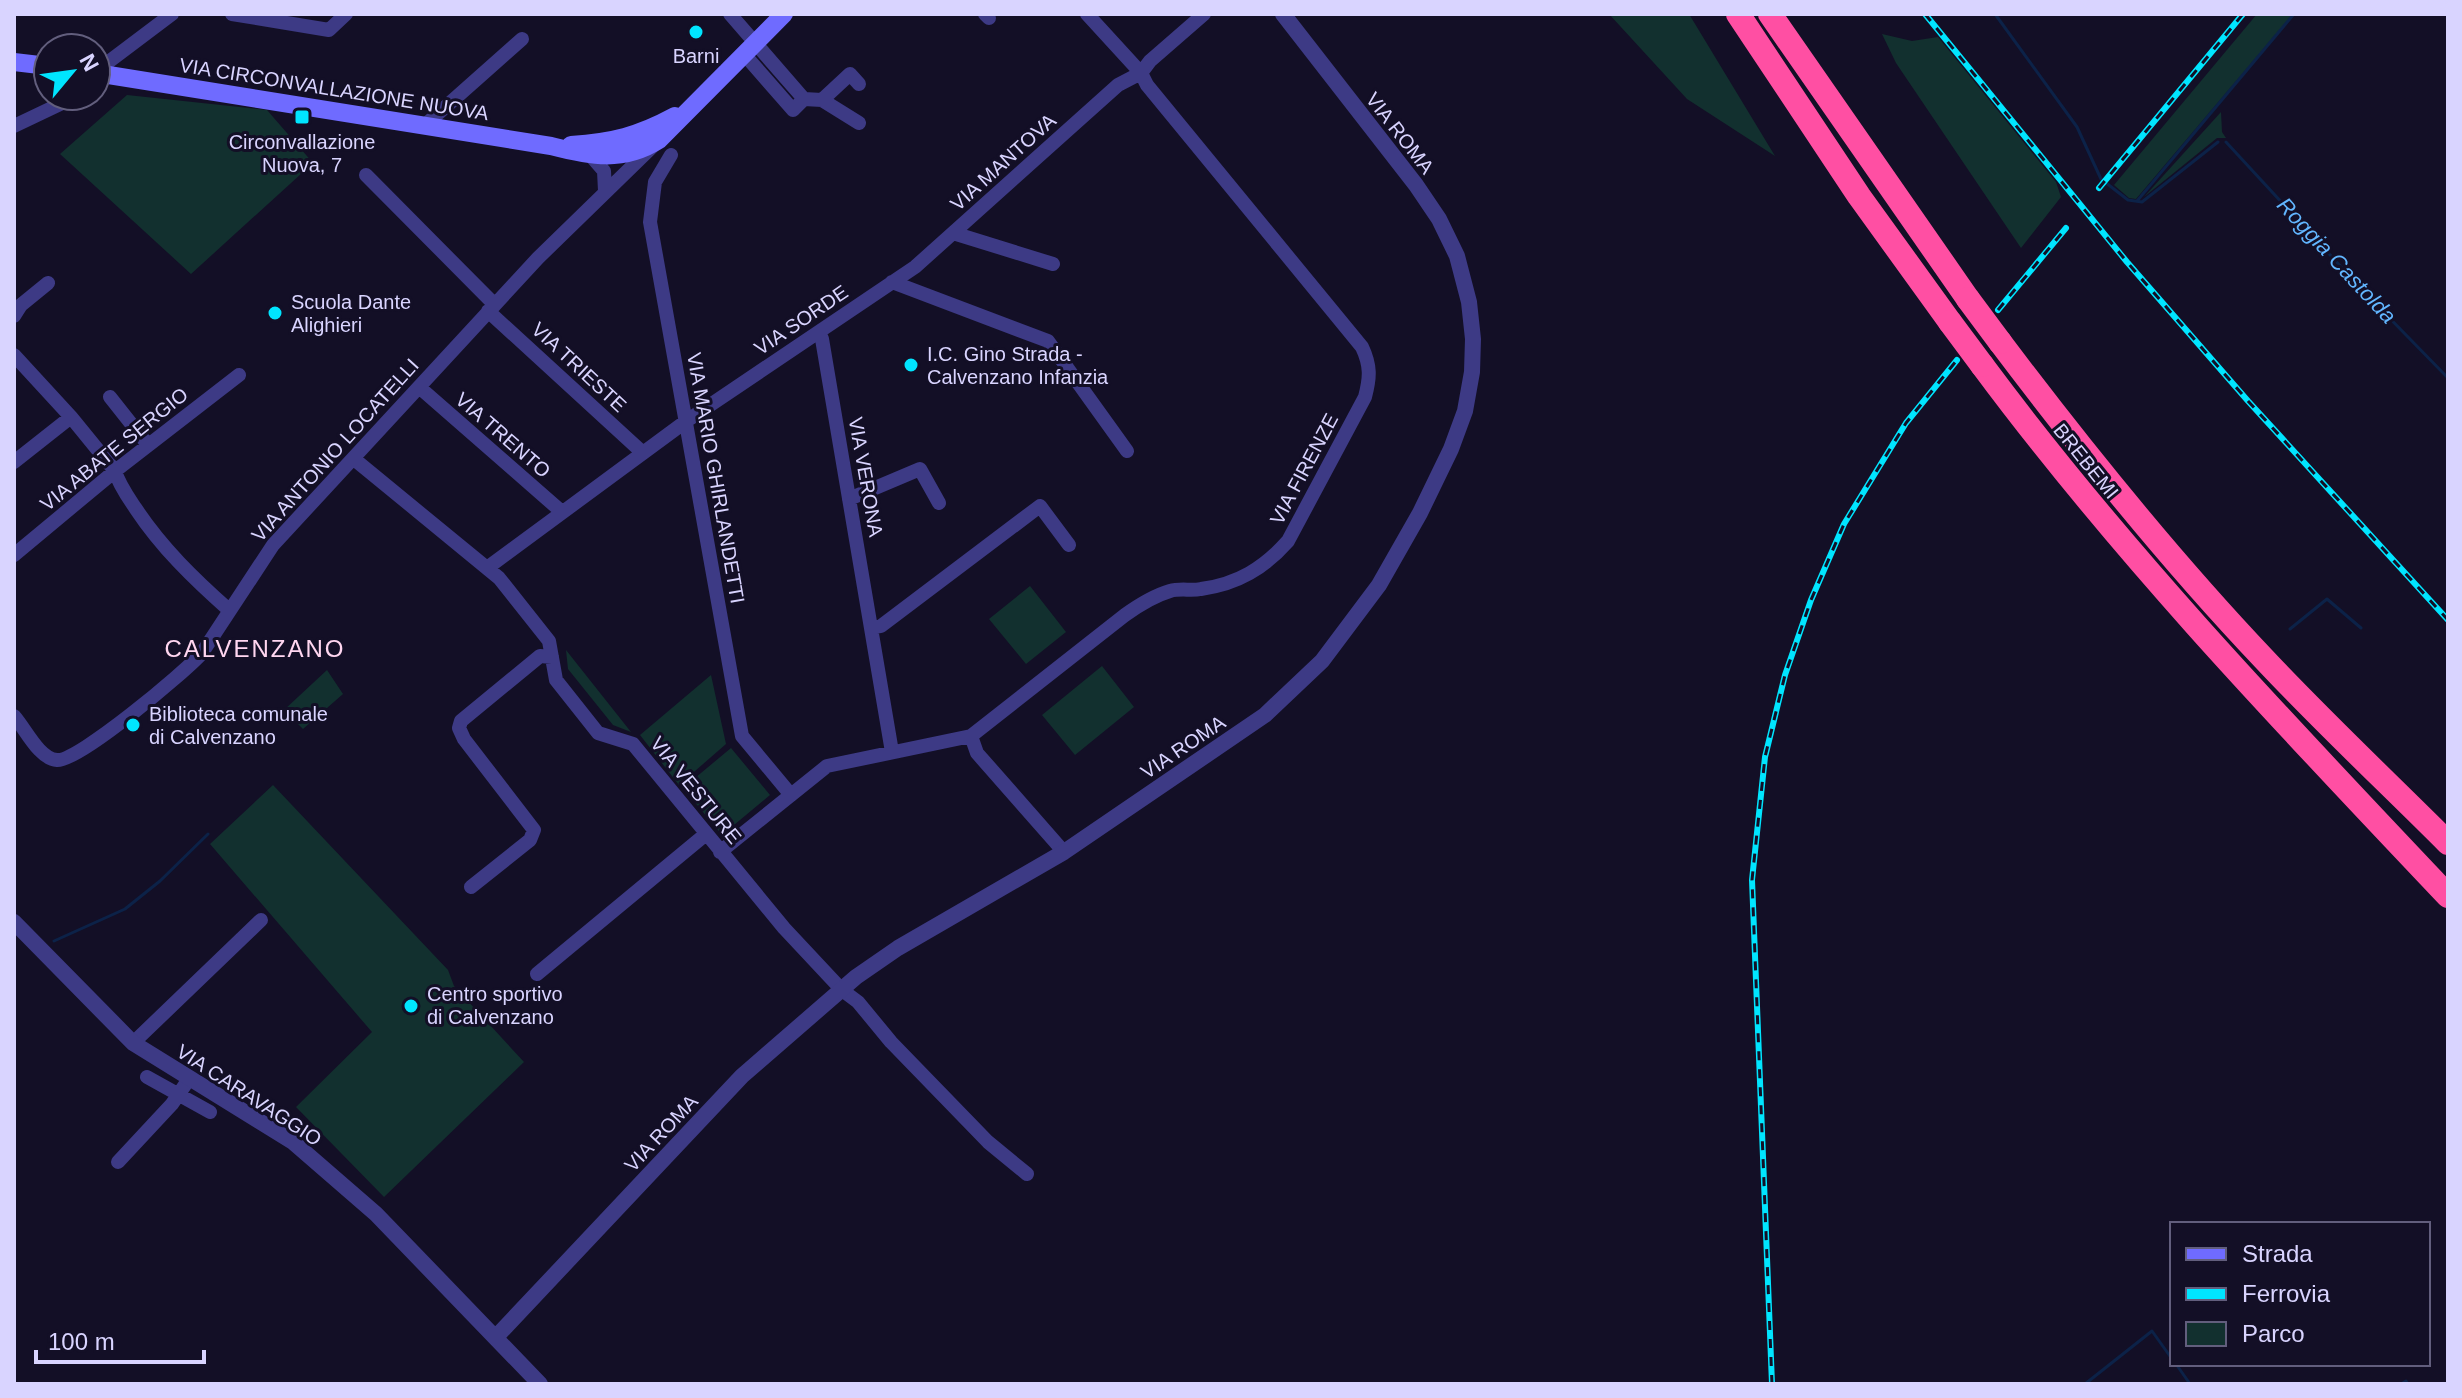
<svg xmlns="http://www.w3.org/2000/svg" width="2462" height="1398" viewBox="0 0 2462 1398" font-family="Arial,sans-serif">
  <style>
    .green { fill: #12302f }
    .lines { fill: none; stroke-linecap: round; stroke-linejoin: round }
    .stream { stroke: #0c2248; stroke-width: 3 }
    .minor { stroke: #3d3a85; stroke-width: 14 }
    .tertiary { stroke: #3d3a85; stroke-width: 16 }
    .secondary { stroke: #6f6bff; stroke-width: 18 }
    .motorway { stroke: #ff4fa3; stroke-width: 24 }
    .rail-casing { stroke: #00e5ff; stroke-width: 6 }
    .rail { stroke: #130f26; stroke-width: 3; stroke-dasharray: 9; stroke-linecap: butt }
    .motorway-bridge { stroke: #ff4fa3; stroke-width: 24 }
    .poi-dot { fill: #00e5ff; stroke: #130f26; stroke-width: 3 }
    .labels { text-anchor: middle; stroke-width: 6; stroke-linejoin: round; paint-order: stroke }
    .poi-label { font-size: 20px; fill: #d9d4ff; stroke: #130f26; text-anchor: start }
    .street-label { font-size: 20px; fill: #d9d4ff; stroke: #130f26 }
    .water-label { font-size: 22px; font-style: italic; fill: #62b6ff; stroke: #130f26 }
    .quarter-label { font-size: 24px; letter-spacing: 2px; fill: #ffd6f0; stroke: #130f26 }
  </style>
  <rect width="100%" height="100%" fill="#130f26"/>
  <path class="green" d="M1609,14H1689L1775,156L1687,99Z
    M2257,14H2293L2136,199L2129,198L2114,185Z
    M1882,34L1912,41L1938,37L2056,182L2061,197L2021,248L1896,63Z
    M127,95L267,110L313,163L191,274L60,154Z
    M2221,112L2222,132L2226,138H2217L2144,197Z
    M1030,586L1066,632L1026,664L989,619Z
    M566,650L631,732L613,725L568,669Z
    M1102,666L1134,707L1075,755L1042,715Z
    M327,670L343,694L303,729L284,710Z
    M711,675L726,744L679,785L640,735Z
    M731,748L770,795L722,835L683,788Z
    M273,785L448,970L454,986L524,1062L384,1197L296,1107L372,1032L210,844Z"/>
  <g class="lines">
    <path class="stream" d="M1995,14L2077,127L2101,179L2128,200L2142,202L2218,142
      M2226,142L2368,296L2448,378
      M2137,201L2294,14
      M2290,629L2327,599L2361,628
      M54,941L125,909L160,881L208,834
      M2176,1364L2190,1384
      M2085,1384L2152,1331L2172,1359
      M2401,1384L2406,1381L2408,1384"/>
    <path class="minor" d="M232,14L329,30L346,14
      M730,14L804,99L793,110L744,54
      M985,14L989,18
      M111,76L105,67L107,63L172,14
      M804,99L822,100L850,74L859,84
      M822,100L859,123
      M14,126L77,96
      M424,126L522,39
      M671,155L655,182L650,222L742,736L791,795
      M591,156L604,171L605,191
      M366,175L494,304
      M953,233L1053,264
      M892,282L1048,341L1127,451
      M488,311L643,453
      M14,316L21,305L48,283
      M819,333L822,339L892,752
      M14,355L71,417L115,471C119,485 128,497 136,509C162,548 194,579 229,610
      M419,387L562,512
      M110,397L148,445
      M354,459L499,578L549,641L556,680L598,733L633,744L784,928L842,990L858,1002L891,1042L988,1142L1027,1174
      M14,462L71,417
      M849,499L920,469L939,503
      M14,555L115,471L239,375
      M487,568L685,422L915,267L1118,85L1141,73L1150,61L1204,14
      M871,628L881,626L1040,506L1069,545
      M14,716C25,728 39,759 57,760C78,762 185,672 202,653L273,545L538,258L652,147
      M971,736L977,753L1064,852
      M720,852L827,766L971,736L1125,615C1139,605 1153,596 1170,591C1180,588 1191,591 1201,589C1238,584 1264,568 1288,541L1365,397C1370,378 1371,366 1362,347L1147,85L1141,73L1087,14
      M471,887L530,840L534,830L464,739L459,728L461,721L540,656L552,657
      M537,974L706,834
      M133,1043L261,920
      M147,1077L210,1112
      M118,1162L172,1104L189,1079"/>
    <path class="tertiary" d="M14,922L133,1043L293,1142L376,1214L540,1384
      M496,1337L742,1076L856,977L898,948L1064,852L1265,715L1322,661L1379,585L1420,513L1451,449L1465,411L1472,372L1473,339L1469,302L1457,256L1439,219L1416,185L1283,14"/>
    <path class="secondary" d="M14,62L48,66
      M96,73L551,146C590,156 623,163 659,140L784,14
      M571,145C613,142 638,136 675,116"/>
    <path class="motorway" d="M1738,14L1859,196L1950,322
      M1770,14L1968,299
      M2000,342C2083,452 2169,559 2264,659C2323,722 2387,782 2448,843
      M1982,365C2123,555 2286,725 2448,896"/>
    <g class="rail-casing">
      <path id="rail" d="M1925,14L2127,262L2248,401L2448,620
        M2099,188L2243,14
        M1998,310L2066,228
        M1772,1384L1752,880L1765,757L1785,675L1811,600L1844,524L1906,423L1957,360"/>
    </g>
    <use href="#rail" class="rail"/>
    <path class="motorway-bridge" d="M1968,299L2000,342
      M1950,322L1982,365"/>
  </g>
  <g class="poi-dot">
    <circle cx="696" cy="32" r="8"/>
    <rect x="294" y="109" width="16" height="16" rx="4"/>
    <circle cx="275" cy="313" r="8"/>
    <circle cx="911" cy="365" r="8"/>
    <circle cx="133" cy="725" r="8"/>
    <circle cx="411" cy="1006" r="8"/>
  </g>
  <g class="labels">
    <g class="poi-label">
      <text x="696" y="63" text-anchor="middle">Barni</text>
      <text x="302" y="149" text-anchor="middle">Circonvallazione<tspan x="302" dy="23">Nuova, 7</tspan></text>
      <text x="291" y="309">Scuola Dante<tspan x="291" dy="23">Alighieri</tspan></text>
      <text x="927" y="361">I.C. Gino Strada -<tspan x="927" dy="23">Calvenzano Infanzia</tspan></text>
      <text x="149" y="721">Biblioteca comunale<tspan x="149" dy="23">di Calvenzano</tspan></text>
      <text x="427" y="1001">Centro sportivo<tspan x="427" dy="23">di Calvenzano</tspan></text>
    </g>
    <g class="street-label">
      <text transform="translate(334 89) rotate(9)" y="7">VIA CIRCONVALLAZIONE NUOVA</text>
      <text transform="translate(1400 133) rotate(52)" y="7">VIA ROMA</text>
      <text transform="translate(1003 162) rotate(-42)" y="7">VIA MANTOVA</text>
      <text transform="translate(801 320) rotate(-34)" y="7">VIA SORDE</text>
      <text transform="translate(579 367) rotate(43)" y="7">VIA TRIESTE</text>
      <text transform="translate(503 435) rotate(41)" y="7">VIA TRENTO</text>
      <text transform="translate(114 449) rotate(-39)" y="7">VIA ABATE SERGIO</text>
      <text transform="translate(335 450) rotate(-48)" y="7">VIA ANTONIO LOCATELLI</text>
      <text transform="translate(2086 461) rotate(51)" y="7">BREBEMI</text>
      <text transform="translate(1304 469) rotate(-62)" y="7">VIA FIRENZE</text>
      <text transform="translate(866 477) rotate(80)" y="7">VIA VERONA</text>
      <text transform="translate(716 478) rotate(80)" y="7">VIA MARIO GHIRLANDETTI</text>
      <text transform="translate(1183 747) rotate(-34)" y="7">VIA ROMA</text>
      <text transform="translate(696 790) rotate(51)" y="7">VIA VESTURE</text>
      <text transform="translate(249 1095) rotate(33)" y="7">VIA CARAVAGGIO</text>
      <text transform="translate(661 1133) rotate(-47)" y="7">VIA ROMA</text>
    </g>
    <g class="water-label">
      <text transform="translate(2337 260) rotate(47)" y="8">Roggia Castolda</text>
    </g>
    <g class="quarter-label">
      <text x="255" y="657">CALVENZANO</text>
    </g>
  </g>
  <rect width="2462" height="1398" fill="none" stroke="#d9d4ff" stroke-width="32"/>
  <rect x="2170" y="1222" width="260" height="144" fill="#130f26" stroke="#625e7d" stroke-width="2"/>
  <rect x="2186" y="1248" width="40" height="12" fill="#6f6bff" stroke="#625e7d" stroke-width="2"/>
  <text x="2242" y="1262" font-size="24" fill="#d9d4ff">Strada</text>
  <rect x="2186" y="1288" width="40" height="12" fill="#00e5ff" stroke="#625e7d" stroke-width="2"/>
  <text x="2242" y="1302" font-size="24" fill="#d9d4ff">Ferrovia</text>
  <rect x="2186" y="1322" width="40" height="24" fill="#12302f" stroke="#625e7d" stroke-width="2"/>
  <text x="2242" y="1342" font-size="24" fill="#d9d4ff">Parco</text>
  <g transform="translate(72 72) rotate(61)"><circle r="38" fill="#130f26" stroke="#625e7d" stroke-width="2"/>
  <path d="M0-6L14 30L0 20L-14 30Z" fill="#00e5ff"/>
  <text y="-12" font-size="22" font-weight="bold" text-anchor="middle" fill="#d9d4ff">N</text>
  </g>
  <path d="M36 1350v12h168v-12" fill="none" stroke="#d9d4ff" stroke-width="4"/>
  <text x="48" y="1350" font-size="24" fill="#d9d4ff" stroke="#130f26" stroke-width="6" paint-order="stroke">100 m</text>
</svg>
